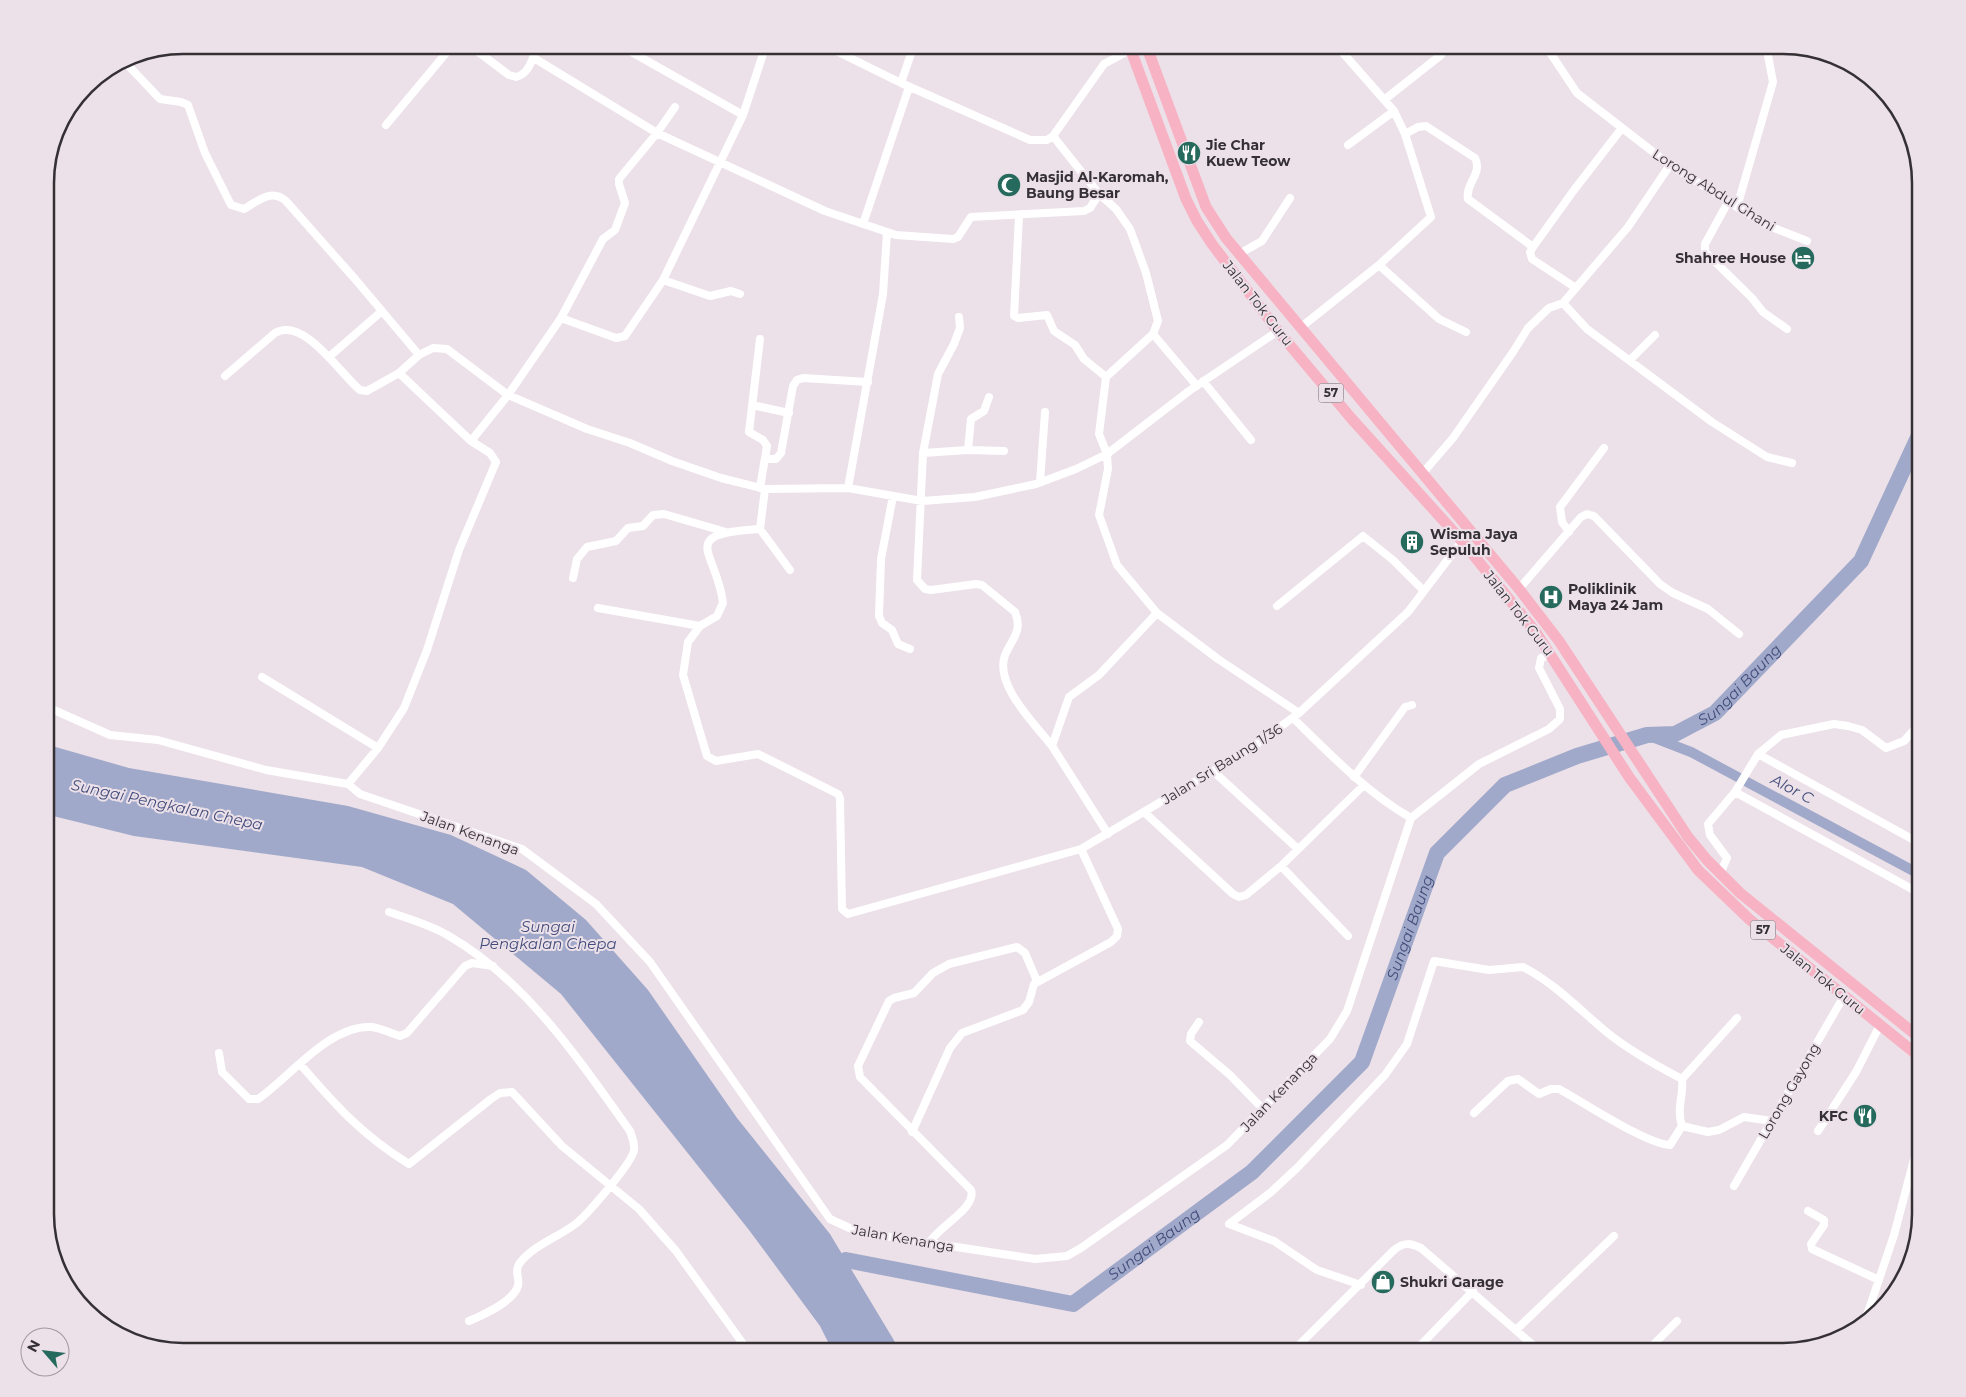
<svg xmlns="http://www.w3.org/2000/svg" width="1966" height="1397" viewBox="0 0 1966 1397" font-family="Montserrat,sans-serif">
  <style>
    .water { fill: #a0a9c9 }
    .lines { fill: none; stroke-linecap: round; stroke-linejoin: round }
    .canal { stroke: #a0a9c9; stroke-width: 10 }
    .river { stroke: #a0a9c9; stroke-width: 16 }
    .street { stroke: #fff; stroke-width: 8 }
    .primary { stroke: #f7b3c3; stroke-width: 11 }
    .labels { text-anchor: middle; stroke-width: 4; stroke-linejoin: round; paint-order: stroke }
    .shield { fill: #ece0e9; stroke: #6b656a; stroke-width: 1 }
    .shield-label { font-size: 12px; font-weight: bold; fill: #343033 }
    .poi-label { font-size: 14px; font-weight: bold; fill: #343033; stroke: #ece0e9; text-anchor: start }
    .street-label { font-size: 14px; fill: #343033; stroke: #ece0e9 }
    .water-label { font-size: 15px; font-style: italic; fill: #424d7b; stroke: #ece0e9 }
    .rim { fill: none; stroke: #343033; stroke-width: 2.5 }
  </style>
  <rect width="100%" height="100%" fill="#ece0e9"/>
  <path class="water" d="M45,744L129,768L348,806L451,835L526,870L586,920L648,990L737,1118L830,1234L901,1352H833L820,1326L749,1230L561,994L453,904L362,867L134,836L45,814Z"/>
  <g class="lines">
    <path class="canal" d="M1647,735L1691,752L1921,875"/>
    <path class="river" id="s1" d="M846,1260L1073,1304L1252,1172L1362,1062L1437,853L1505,785L1577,756L1647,735L1675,734L1715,713L1861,561L1921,431"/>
    <path class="street" d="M439,45L447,52L458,45
      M469,45L509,75L516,77C530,74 533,56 538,45
      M619,45L743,115
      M824,45L901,83
      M914,45L901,83L1030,140H1047L1053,136L1104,64L1130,50
      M1545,45L1577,93L1670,165L1764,224L1807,241
      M534,58L657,133L675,107
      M123,60L160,99L181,102L188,105L205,153L231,205L244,209C258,201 271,188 286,201L355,279L419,355L399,373L471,441L490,453L496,462L459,550L427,650L404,708L378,748L348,784
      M1384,100L1441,55
      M386,125L447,52
      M1405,134L1418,127L1426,126L1475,158C1483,174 1465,183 1468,199L1533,247L1530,252L1532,259L1576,288
      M1053,136L1099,194L1116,209L1130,229L1146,273L1158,321L1153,334L1197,386
      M1348,145L1394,111
      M1728,202L1705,244V252L1752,298L1763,312L1787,329
      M1737,207L1773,82L1766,45
      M1019,216L1014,316L1018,318L1047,315L1054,331L1075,345L1084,359L1106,377L1099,434L1107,454L1108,469L1099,515L1117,565L1157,613L1218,659L1299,713
      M863,224L909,87
      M1533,247L1574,190L1622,128
      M1239,254L1262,241L1290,198
      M1379,265L1439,319L1466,332
      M663,280L710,296L731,291L740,294
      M1563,303L1587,329L1712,422L1767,457L1792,463
      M959,317L960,328L954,344L938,374L923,453L917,580L925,589L931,590L976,584L982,585L1015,612C1023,631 1012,639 1005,655C994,685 1035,724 1052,746
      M561,318L603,239L615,230L625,203L619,184V179L657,133L825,211L896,235L953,239L958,237L971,217L1084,211L1090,208L1099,194
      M1300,328L1379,265L1431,217L1405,134L1394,111L1336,45
      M419,355L433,348L447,349L508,395L561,318L616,338L625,336L663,280L743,115L766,45
      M330,356L382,311
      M1630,360L1655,335
      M225,376L275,333C304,316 341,375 360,390L367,391L399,373
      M1106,377L1153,334
      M1203,381L1251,440
      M752,405L789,413
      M471,441L508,395L587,429L630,443L672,461L721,478L765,489L848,488L922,501L975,497L1036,484L1076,469L1107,454L1189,391L1278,331
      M968,450L971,419L984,411L989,397
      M923,453L968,450L1004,451
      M765,459H776L781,453L793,386L797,380L803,378L868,382
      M1422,474L1453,438L1513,352L1528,328L1549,308L1563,303L1628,227L1670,165
      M1040,482L1045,412
      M760,488L767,446L763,440L749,432L760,339
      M848,488L883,294L887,233
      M765,489L760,529C675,534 717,551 723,603L717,616L700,626L688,642L683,675L707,756L716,761L758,754L838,794L840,798L842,909L848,914L1081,849L1213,771L1250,749L1299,713L1408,612L1462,541
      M893,496L881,559L879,616L882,623L892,630L898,644L910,649
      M760,529L790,570
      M1569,532L1562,522L1560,507L1604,448
      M573,578L577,559L587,547L616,541L628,528L643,526L653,515L664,514L726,532
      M1519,589L1581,517L1587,514L1594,516L1660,584L1673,593L1708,609L1739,634
      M1277,606L1363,536L1393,560L1424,591
      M598,608L700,626
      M262,677L378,748
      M45,706L110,735L158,740L266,770L348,784L360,794L522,849L596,904L650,962L830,1219L858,1232L1035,1259L1067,1256L1081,1248L1227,1145L1330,1039L1347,1011L1411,818L1479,764L1549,729L1560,719V709L1539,668L1541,658L1551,654
      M1293,718C1330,754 1366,792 1411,818
      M1758,754L1921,844
      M1213,771L1298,849
      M1354,777L1405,707L1412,705
      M1735,792L1921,894
      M1144,812L1233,894L1239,897L1246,895L1281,866L1364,785
      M1108,834L1052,746L1069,697L1099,675L1157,613
      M1281,866L1348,936
      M1720,874L1727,858L1710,835L1708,824L1735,792L1758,754L1781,735L1834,724L1848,726L1862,730L1886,748L1904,741L1921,722
      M389,912C409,919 431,925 449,936C527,981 579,1060 630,1131C632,1137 635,1143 634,1150C633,1162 589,1212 578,1222C560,1237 534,1244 519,1264C514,1271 520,1279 518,1286C513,1302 483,1315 469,1321
      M1199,1022L1191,1034L1190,1041L1230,1075L1262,1108
      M219,1053L222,1072L249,1099H258C290,1077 329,1025 371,1027C381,1028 390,1033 400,1036L407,1033L465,966L472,963L493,966
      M300,1064C336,1106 362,1135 409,1164L491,1099L500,1093L512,1092L562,1146L639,1209L676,1251L749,1352
      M1682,1079L1737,1018
      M1682,1126L1708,1132L1719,1130L1744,1117L1772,1121
      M1818,1131L1856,1072L1880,1025
      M912,1132L950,1048L962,1033L1023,1010L1029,1002L1034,984L1111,942L1117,936L1118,929L1081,849
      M1734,1186L1844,996
      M1808,1211L1824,1220V1225L1811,1244L1812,1249L1879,1280
      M929,1243C939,1226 977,1208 971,1190L860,1077L858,1066L889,1001L894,998L914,993L933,973L949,964L1017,947L1025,953L1037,981
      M1361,1285L1317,1270L1274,1241L1229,1224L1270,1193L1297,1168L1385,1075L1407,1044L1434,961L1489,970L1523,967C1554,983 1578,1008 1604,1030C1628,1050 1655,1065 1682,1079C1684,1097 1676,1106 1682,1126L1670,1145C1646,1144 1583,1102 1559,1089H1551L1539,1094L1518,1079L1508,1081L1474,1113
      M1516,1330L1614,1236
      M1844,1338L1867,1315L1894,1235L1921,1133
      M1292,1352L1394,1250C1404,1242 1410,1243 1421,1248L1541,1352
      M1414,1352L1473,1291
      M1646,1352L1677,1321"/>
    <path class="primary" d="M1129,45L1186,199L1197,221L1212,244L1278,331L1351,418L1462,541L1535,631L1629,777L1698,870L1749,919L1921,1058
      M1146,45L1206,207L1226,238L1519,589L1559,641L1688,837L1707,860L1740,893L1921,1039"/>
  </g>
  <defs>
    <g id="restaurant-disc" transform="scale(1.25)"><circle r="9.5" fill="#256a5d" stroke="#ece0e9"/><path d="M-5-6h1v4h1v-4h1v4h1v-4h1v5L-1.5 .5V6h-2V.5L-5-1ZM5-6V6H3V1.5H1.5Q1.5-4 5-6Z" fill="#fff"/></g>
    <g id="mosque-disc" transform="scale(1.25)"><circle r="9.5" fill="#256a5d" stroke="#ece0e9"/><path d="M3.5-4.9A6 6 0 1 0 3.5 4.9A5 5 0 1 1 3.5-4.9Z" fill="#fff"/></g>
    <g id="hotel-disc" transform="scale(1.25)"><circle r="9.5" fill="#256a5d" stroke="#ece0e9"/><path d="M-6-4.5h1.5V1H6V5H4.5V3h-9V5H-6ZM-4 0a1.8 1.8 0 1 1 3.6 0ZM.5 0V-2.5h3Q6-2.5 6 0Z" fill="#fff"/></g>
    <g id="building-disc" transform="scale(1.25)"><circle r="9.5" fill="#256a5d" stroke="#ece0e9"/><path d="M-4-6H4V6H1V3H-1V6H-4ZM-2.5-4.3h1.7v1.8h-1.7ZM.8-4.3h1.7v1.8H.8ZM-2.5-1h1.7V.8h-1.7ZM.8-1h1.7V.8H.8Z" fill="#fff"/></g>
    <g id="hospital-disc" transform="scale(1.25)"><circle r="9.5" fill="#256a5d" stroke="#ece0e9"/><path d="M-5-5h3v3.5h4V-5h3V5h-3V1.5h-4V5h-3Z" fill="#fff"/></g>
    <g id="shop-disc" transform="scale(1.25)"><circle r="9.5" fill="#256a5d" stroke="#ece0e9"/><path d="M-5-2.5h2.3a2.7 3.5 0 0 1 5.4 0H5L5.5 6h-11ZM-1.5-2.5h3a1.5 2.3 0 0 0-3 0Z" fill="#fff"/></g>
  </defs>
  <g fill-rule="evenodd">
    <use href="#restaurant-disc" x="1189" y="153"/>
    <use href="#mosque-disc" x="1009" y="185"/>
    <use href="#hotel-disc" x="1803" y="258"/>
    <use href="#building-disc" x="1412" y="542"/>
    <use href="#hospital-disc" x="1551" y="597"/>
    <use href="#restaurant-disc" x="1865" y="1116"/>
    <use href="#shop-disc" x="1383" y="1282"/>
  </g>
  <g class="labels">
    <g class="shield">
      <rect x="1318.5" y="383.5" width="25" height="19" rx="4"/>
      <rect x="1750.5" y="920.5" width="25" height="19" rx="4"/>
    </g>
    <g class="shield-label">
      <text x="1331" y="397">57</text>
      <text x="1763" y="934">57</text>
    </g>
    <g class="poi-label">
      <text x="1206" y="150">Jie Char<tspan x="1206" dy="16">Kuew Teow</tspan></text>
      <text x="1026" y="182">Masjid Al-Karomah,<tspan x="1026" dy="16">Baung Besar</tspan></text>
      <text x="1786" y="263" text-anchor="end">Shahree House</text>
      <text x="1430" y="539">Wisma Jaya<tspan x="1430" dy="16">Sepuluh</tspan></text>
      <text x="1568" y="594">Poliklinik<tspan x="1568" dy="16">Maya 24 Jam</tspan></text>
      <text x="1848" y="1121" text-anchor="end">KFC</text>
      <text x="1400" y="1287">Shukri Garage</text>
    </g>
    <g class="street-label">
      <text transform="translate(1714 190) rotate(32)" y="5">Lorong Abdul Ghani</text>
      <text transform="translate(1258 303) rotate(52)" y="5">Jalan Tok Guru</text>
      <text transform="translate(1519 613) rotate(52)" y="5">Jalan Tok Guru</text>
      <text transform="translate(1222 764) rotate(-32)" y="5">Jalan Sri Baung 1/36</text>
      <text transform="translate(470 833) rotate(20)" y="5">Jalan Kenanga</text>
      <text transform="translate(1823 979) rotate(39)" y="5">Jalan Tok Guru</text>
      <text transform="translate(1789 1091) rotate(-60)" y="5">Lorong Gayong</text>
      <text transform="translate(1279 1092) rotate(-46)" y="5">Jalan Kenanga</text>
      <text transform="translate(903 1238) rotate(10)" y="5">Jalan Kenanga</text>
    </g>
    <g class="water-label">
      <text dy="5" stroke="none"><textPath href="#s1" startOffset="1188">Sungai Baung</textPath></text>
      <text transform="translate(1792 789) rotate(28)" y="5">Alor C</text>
      <text transform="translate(167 805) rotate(12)" y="5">Sungai Pengkalan Chepa</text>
      <text x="548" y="932">Sungai<tspan x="548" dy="17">Pengkalan Chepa</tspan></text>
      <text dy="5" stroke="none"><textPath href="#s1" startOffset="752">Sungai Baung</textPath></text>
      <text dy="5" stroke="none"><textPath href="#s1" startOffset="332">Sungai Baung</textPath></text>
    </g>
  </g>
  <path d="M0 0H1966V1397H0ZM183 54H1783A129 129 0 0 1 1912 183V1214A129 129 0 0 1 1783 1343H183A129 129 0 0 1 54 1214V183A129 129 0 0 1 183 54Z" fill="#ece0e9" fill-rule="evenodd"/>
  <path class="rim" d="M183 54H1783A129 129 0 0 1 1912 183V1214A129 129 0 0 1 1783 1343H183A129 129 0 0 1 54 1214V183A129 129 0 0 1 183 54Z"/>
  <g transform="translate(45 1352) rotate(298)"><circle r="24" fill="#ece0e9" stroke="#a29aa0"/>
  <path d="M0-4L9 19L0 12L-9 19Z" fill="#256a5d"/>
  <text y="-8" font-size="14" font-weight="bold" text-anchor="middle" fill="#343033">N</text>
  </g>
</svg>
